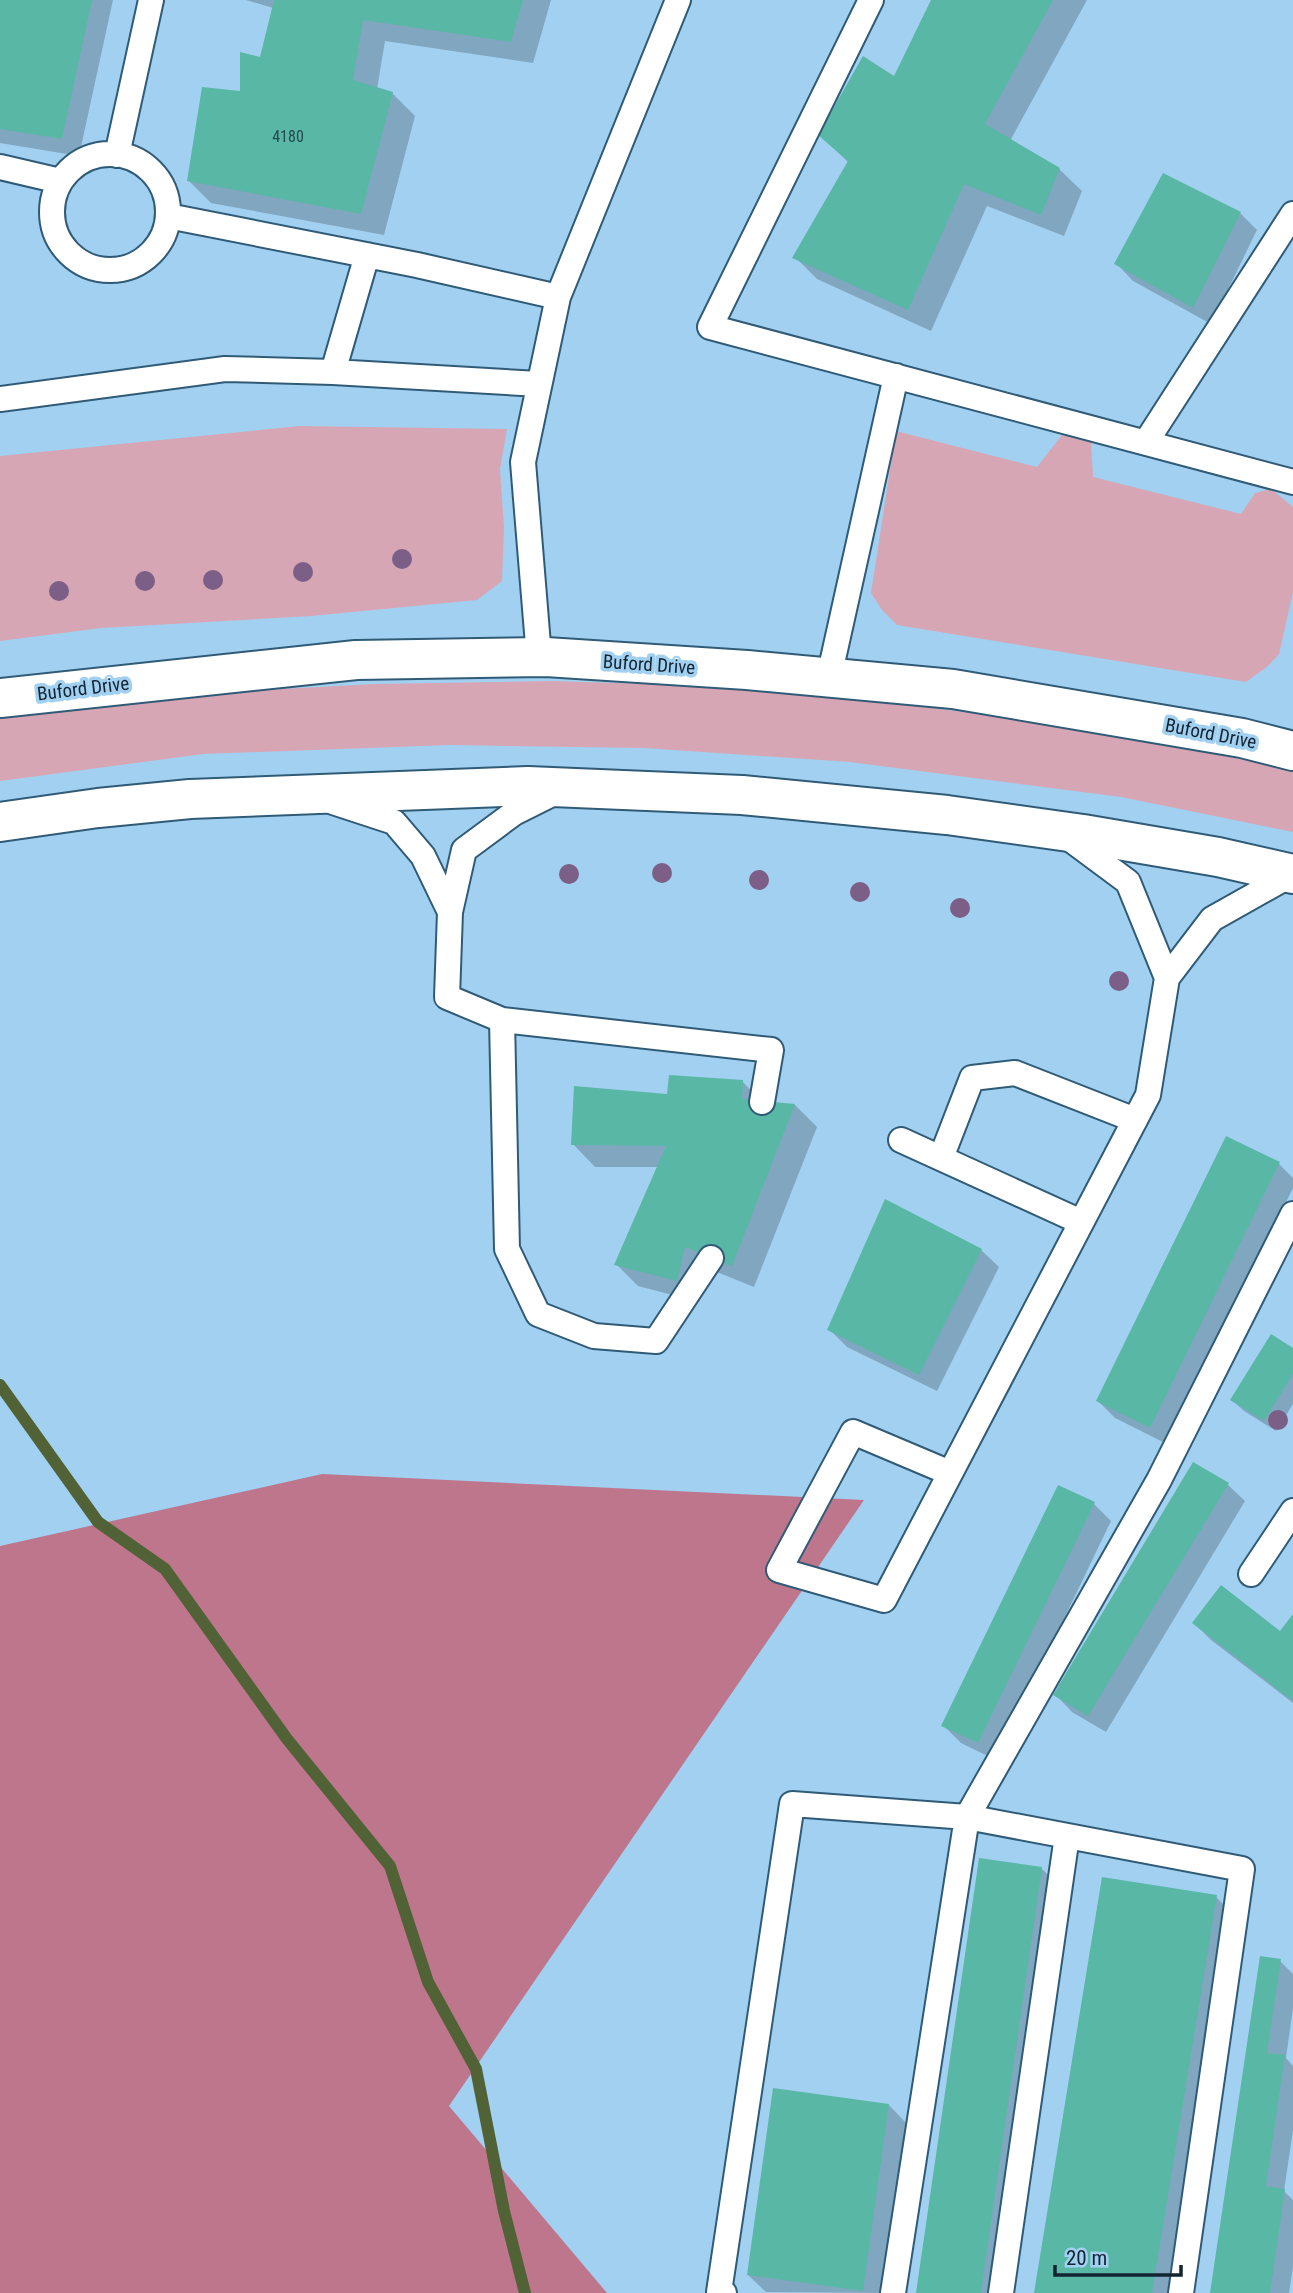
<svg xmlns="http://www.w3.org/2000/svg" width="1293" height="2293" viewBox="0 0 1293 2293" font-family="'Roboto Condensed',sans-serif">
  <style>
    .green { fill: #d7a6b4 }
    .forest { fill: #be768c }
    .shadow { fill: #0003 }
    .lines { fill: none; stroke-linecap: round; stroke-linejoin: round }
    .stream { stroke: #526237; stroke-width: 12 }
    .building { fill: #59b7a6 }
    .service-casing { stroke: #305b77; stroke-width: 28 }
    .trunk-casing { stroke: #305b77; stroke-width: 42 }
    .service { stroke: #fff; stroke-width: 24 }
    .trunk { stroke: #fff; stroke-width: 38 }
    .tree { fill: #7c5f86 }
    .labels { text-anchor: middle; stroke-width: 7; stroke-linejoin: round; paint-order: stroke }
    .number-label { font-size: 16px; fill: #24494e }
    .street-label { font-size: 19px; fill: #132431; stroke: #a2d0f1 }
  </style>
  <rect width="100%" height="100%" fill="#a2d0f1"/>
  <path class="green" d="M300,426L507,429L500,469L504,527L502,581L477,600L311,616L101,628L0,641V456Z
    M896,431L1037,467L1062,435L1091,441L1093,477L1241,514L1255,493L1271,489L1293,507V592L1279,654L1268,666L1246,682L897,625L882,610L871,593Z
    M555,681C631,684 708,684 783,691C954,708 1125,733 1293,768V832L1121,797L850,762L644,748L449,745L203,754L0,781V717L205,693L373,684Z"/>
  <path class="forest" d="M322,1474L864,1500L449,2106L607,2293H0V1546Z"/>
  <path class="shadow" d="M0,0H113L79,156L0,143Z
    M246,0H551L533,63L385,41L377,89L392,93L415,116L384,235L211,203L188,180L261,59L273,8Z
    M933,0H1087L1010,141L1059,169L1082,191L1064,236L987,206L931,331L817,279L795,257L849,163L820,135L895,78Z
    M1240,213L1257,230L1211,324L1133,281L1116,263Z
    M743,1082L763,1103L795,1105L817,1127L754,1287L707,1268L699,1302L638,1286L616,1264L658,1167H595L573,1144L669,1096Z
    M1227,1138L1279,1164L1293,1178V1188L1167,1444L1115,1418L1098,1401Z
    M981,1250L999,1267L937,1391L847,1347L830,1330Z
    M1293,1350V1404L1276,1431L1244,1411L1232,1400Z
    M1227,1484L1245,1501L1106,1732L1072,1712L1055,1694Z
    M1059,1488L1094,1504L1111,1521L996,1760L961,1743L943,1725Z
    M1293,1617V1703L1211,1640L1194,1623L1281,1633Z
    M1041,1868L1064,1891L1006,2293H918Z
    M1216,1897L1238,1919L1177,2293H1036Z
    M1280,1961L1293,1974V2008L1286,2058L1293,2066V2130L1284,2191L1293,2200V2267L1289,2293H1212Z
    M889,2105L906,2123L882,2293L766,2292L748,2275Z"/>
  <g class="lines">
    <path class="stream" d="M0,1385L98,1522L165,1569L287,1739L390,1866L428,1982L476,2069L504,2211L525,2293"/>
  </g>
  <path class="building" d="M0,0H92L62,139L0,129Z
    M274,0H523L511,42L363,20L353,80L393,92L361,214L187,181L202,87L240,91V52L260,57Z
    M931,0H1053L985,124L1060,168L1041,215L964,184L908,310L792,258L848,161L818,135L863,56L894,76Z
    M1163,173L1241,212L1193,308L1114,264Z
    M669,1075L743,1080L742,1099L795,1104L732,1266L685,1247L677,1281L614,1265L666,1146L571,1145L574,1086L667,1094Z
    M1226,1136L1280,1162L1150,1428L1096,1401Z
    M885,1199L982,1249L919,1375L827,1330Z
    M1271,1334L1293,1348V1374L1264,1421L1230,1400Z
    M1193,1462L1229,1483L1088,1716L1053,1695Z
    M1058,1485L1095,1502L978,1743L941,1726Z
    M1221,1585L1280,1631L1293,1614V1701L1192,1623Z
    M979,1858L1042,1867L981,2293H916Z
    M1102,1877L1217,1895L1152,2293H1034Z
    M1260,1956L1281,1959L1267,2053L1285,2055L1266,2186L1285,2189L1270,2293H1210Z
    M773,2088L889,2104L863,2291L747,2275Z"/>
  <g class="lines">
    <g class="service-casing">
      <path id="service" d="M871,0L710,327L1293,482
        M52 212a58 58 0 1 1 116 0a58 58 0 1 1-116 0Z
        M117,155L151,0
        M0,167L60,181
        M168,216L417,265L558,297L523,462L539,657
        M558,297L678,0
        M333,372L539,384
        M0,399L225,369L333,372L367,255
        M1146,442L1293,214
        M829,677L896,376
        M558,791L514,813L464,850L450,912L447,997L502,1020L507,1249L538,1314L594,1336L656,1341L711,1258
        M333,802L394,822L423,856L450,912
        M1066,836L1128,882L1167,978
        M502,1020L771,1050L762,1102
        M901,1140L1081,1222
        M941,1158L972,1078L1015,1073L1135,1120
        M950,1473L853,1432L779,1570L884,1600L1148,1095L1167,978L1212,919L1292,874
        M1251,1574L1293,1511
        M724,2293L719,2292L792,1804L967,1817L1242,1869L1181,2293
        M893,2293L967,1817L1159,1480L1293,1214
        M1001,2293L1067,1836"/>
    </g>
    <g class="trunk-casing">
      <path id="trunk" d="M0,698L356,660L546,657L747,670L953,689L1242,738L1293,751
        M0,822L98,808L190,799L528,786L742,795L947,815L1083,834L1218,857L1293,874"/>
    </g>
    <use href="#service" class="service"/>
    <use href="#trunk" class="trunk"/>
  </g>
  <g class="tree">
    <circle cx="402" cy="559" r="10"/>
    <circle cx="303" cy="572" r="10"/>
    <circle cx="213" cy="580" r="10"/>
    <circle cx="145" cy="581" r="10"/>
    <circle cx="59" cy="591" r="10"/>
    <circle cx="662" cy="873" r="10"/>
    <circle cx="569" cy="874" r="10"/>
    <circle cx="759" cy="880" r="10"/>
    <circle cx="860" cy="892" r="10"/>
    <circle cx="960" cy="908" r="10"/>
    <circle cx="1119" cy="981" r="10"/>
    <circle cx="1278" cy="1420" r="10"/>
  </g>
  <g class="labels">
    <g class="number-label">
      <text x="288" y="142">4180</text>
    </g>
    <g class="street-label">
      <text transform="translate(649 664) rotate(4)" y="7">Buford Drive</text>
      <text transform="translate(83 688) rotate(-7)" y="7">Buford Drive</text>
      <text transform="translate(1211 733) rotate(11)" y="7">Buford Drive</text>
    </g>
  </g>
  <path d="M1055 2265v10h126v-10" fill="none" stroke="#132431" stroke-width="3.5"/>
  <text x="1066" y="2265" font-size="21" fill="#132431" stroke="#a2d0f1" stroke-width="5" paint-order="stroke">20 m</text>
</svg>
